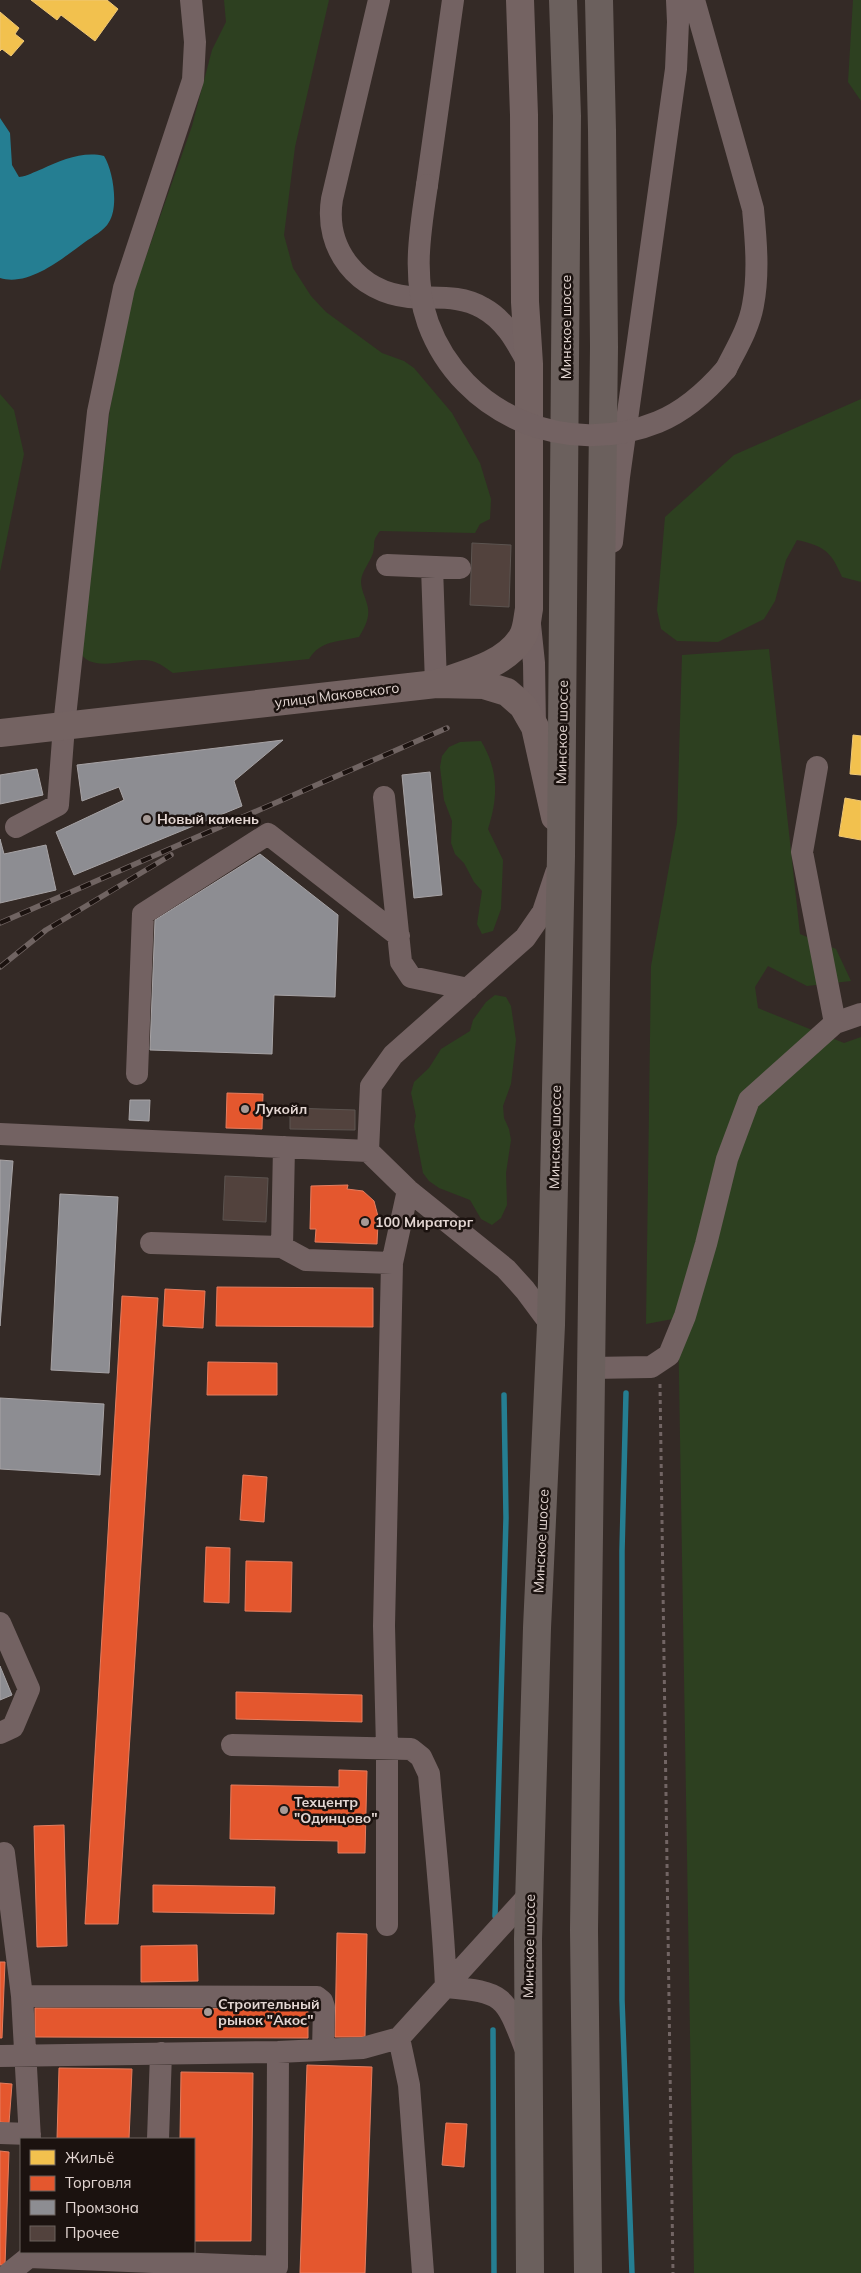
<svg xmlns="http://www.w3.org/2000/svg" width="861" height="2273" viewBox="0 0 861 2273" font-family="Mulish,sans-serif">
  <style>
    .green { fill: #2d4020 }
    .water { fill: #257e92 }
    .homes { fill: #f2c14e; stroke: #eec776 }
    .shops { fill: #e4572e; stroke: #e47d5f }
    .industry { fill: #8d8d92; stroke: #a7a3a5 }
    .lines { fill: none; stroke-linecap: round; stroke-linejoin: round }
    .stream { stroke: #257e92; stroke-width: 5.5 }
    .building { fill: #52423d; stroke: #5c5450 }
    .path { stroke: #726564; stroke-width: 3; stroke-dasharray: 4 4; stroke-linecap: butt }
    .minor { stroke: #736262; stroke-width: 22 }
    .major { stroke: #746362; stroke-width: 28 }
    .highway { stroke: #6b605d; stroke-width: 28 }
    .rail-casing { stroke: #706462; stroke-width: 5.5 }
    .rail { stroke: #1b120f; stroke-width: 4; stroke-dasharray: 11; stroke-linecap: butt }
    .minor-bridge { stroke: #736262; stroke-width: 22 }
    .poi-dot { fill: #a69a96; stroke: #1b120f; stroke-width: 2 }
    .labels { text-anchor: middle; stroke-width: 5; stroke-linejoin: round; paint-order: stroke }
    .street-label { font-size: 14px; fill: #e3d6d2; stroke: #1b120f }
    .poi-label { font-size: 14px; font-weight: bold; fill: #e3d6d2; stroke: #1b120f; text-anchor: start }
  </style>
  <rect width="100%" height="100%" fill="#342a26"/>
  <path class="green" d="M224,0H329L295,147L284,235L293,268L311,296L326,312L382,353L404,361L414,368L452,413L480,463L491,499L490,519L480,524L475,533L380,531C371,543 376,541 373,553C370,563 362,570 361,581C361,590 365,596 367,604C371,616 365,627 359,637C338,642 321,640 309,659L173,673C167,669 160,663 152,661C132,656 95,674 81,654L110,408L130,302L192,126L212,50L226,22Z
    M853,0H861V101L848,82Z
    M0,394L14,410L24,454L0,572Z
    M861,399V582L842,577C831,551 824,546 797,540L786,560L775,601L764,619L718,642L677,641L661,629L657,610L665,517L734,455Z
    M769,649L800,934L836,949L851,981L807,986L768,966L755,987L758,1008L844,1043L861,1037V2273H694L678,1318L646,1324L651,966L677,823L682,655Z
    M481,741C499,771 498,797 488,829L503,860L501,909L493,931L482,934L477,924L482,891L474,882L464,863L455,854L451,843L452,821L444,800L440,767L442,756L449,747L460,742Z
    M495,995L506,997L511,1006L516,1040L511,1084L503,1106L504,1118L509,1129L511,1140L506,1173L507,1205L501,1218L492,1225L481,1219L470,1200L439,1188L429,1181L423,1173L414,1126L416,1116L411,1093L414,1082L429,1068L441,1049L470,1031L473,1020L486,1002Z"/>
  <path class="water" d="M0,118L10,133L12,165L19,177C29,176 33,172 42,169C61,160 83,151 104,156C113,170 119,207 109,222C105,230 92,237 85,242C63,258 29,287 0,278Z"/>
  <path class="homes" d="M31,0H107L118,9L95,41L61,15L57,20Z
    M0,12L19,28L15,34L24,41L11,56L2,49L0,51Z
    M853,735L861,736V775L850,774Z
    M845,798L861,801V840L839,836Z"/>
  <path class="shops" d="M227,1093L263,1094L262,1129L226,1128Z
    M348,1185L347,1189L363,1191L374,1201L380,1224L378,1223L377,1244L315,1242L316,1229H310L311,1186Z
    M217,1287L373,1288V1327L216,1326Z
    M165,1289L205,1291L203,1328L163,1326Z
    M122,1296L158,1298L118,1924H85Z
    M208,1362L277,1363V1395H207Z
    M243,1475L267,1477L264,1522L240,1520Z
    M206,1547L230,1548L229,1603L204,1602Z
    M246,1561L292,1562L291,1612L245,1611Z
    M236,1692L362,1695V1722L236,1719Z
    M339,1770L367,1771L365,1853H338V1841L230,1839L231,1785L339,1787Z
    M64,1825L67,1946L37,1947L34,1826Z
    M153,1885L275,1887L274,1914L153,1912Z
    M337,1933L367,1934L365,2037H335Z
    M197,1945L198,1981L141,1982V1946Z
    M0,1962H5L2,2038H0Z
    M35,2008L308,2009V2038L35,2037Z
    M307,2065L372,2067L365,2273H300Z
    M59,2068L132,2069L129,2139H57Z
    M181,2072L253,2073L251,2241H194V2139H180Z
    M0,2083L12,2084L9,2123L0,2122Z
    M446,2123L467,2124L464,2167L442,2165Z
    M0,2151L9,2152L5,2265H0Z"/>
  <path class="industry" d="M283,740L234,781L242,806L74,875L56,832L124,800L119,787L82,801L77,765Z
    M37,769L43,795L0,804V775Z
    M430,772L442,895L414,898L402,775Z
    M0,839L4,854L46,845L56,890L0,903Z
    M260,854L338,915L335,997L274,995L272,1054L150,1050L155,920Z
    M130,1100H150L149,1121L129,1120Z
    M0,1160L13,1161L0,1326Z
    M60,1194L118,1197L109,1373L51,1370Z
    M0,1398L104,1404L100,1475L0,1469Z
    M0,1666L12,1695L0,1700Z"/>
  <g class="lines">
    <path class="stream" d="M626,1393L622,1551V2000L632,2273
      M495,1916L506,1518L504,1395
      M493,2030L494,2273"/>
  </g>
  <path class="building" d="M472,543L511,545L509,607L470,605Z
    M290,1108L355,1110V1130L290,1129Z
    M225,1176L268,1178L266,1222L223,1220Z"/>
  <g class="lines">
    <path class="path" d="M660,1384L673,2273"/>
    <path class="minor" d="M379,0L332,199C324,249 358,292 409,297C435,299 459,294 483,308C505,320 516,341 528,363
      M694,0L753,209C756,240 759,274 753,305C749,328 736,349 726,369
      M427,185L453,0
      M612,542L619,477L676,69L678,22L677,0
      M387,565L460,568
      M432,567L436,684
      M529,615L534,663L535,727
      M817,767L802,852L835,1023
      M384,797L401,962L411,977L468,989
      M16,827L58,805L64,726L98,412L124,288L193,80L195,42L191,0
      M137,1074L143,914L268,834L399,936
      M0,1134L368,1151
      M284,1147L282,1247L306,1260L392,1263
      M151,1243L282,1247
      M551,1325L525,1290L506,1269L408,1190L368,1151L371,1086L393,1055L525,938L543,912L556,873
      M591,1368L651,1367L669,1355L685,1316L706,1244L727,1159L749,1100L835,1023L861,1014
      M0,1623L29,1689L13,1727L0,1733
      M232,1745L411,1749L421,1757L429,1774C435,1845 443,1916 446,1987
      M0,1855L4,1853L22,1996L30,2139
      M387,1925V1748L384,1626L392,1263L408,1190
      M446,1987C504,1992 505,1996 525,2048
      M22,1996L317,1997L322,2001L324,2007L323,2050
      M399,2038L409,2085L423,2273
      M0,2056L278,2052L363,2048L399,2038L529,1895
      M0,2133L30,2134
      M158,2139L161,2053
      M9,2273L29,2257L277,2267L278,2052"/>
    <path class="major" d="M436,684C464,674 503,666 521,639C527,631 527,619 529,609V364L525,302L524,115L520,0
      M0,733L436,684L484,685L507,692L523,706L535,727L555,817"/>
    <path class="highway" d="M530,2273L528,1939L537,1628L551,1325L561,856L567,116L563,0
      M588,2273L584,1930L604,347L602,130L599,0"/>
    <g class="rail-casing">
      <path id="rail" d="M0,923L447,728
        M0,967L46,930L171,855"/>
    </g>
    <use href="#rail" class="rail"/>
    <path class="minor-bridge" d="M427,185C420,231 412,278 428,323C462,416 568,459 658,422C685,411 707,391 726,369"/>
  </g>
  <g class="poi-dot">
    <circle cx="147" cy="819" r="5"/>
    <circle cx="245" cy="1109" r="5"/>
    <circle cx="365" cy="1222" r="5"/>
    <circle cx="284" cy="1810" r="5"/>
    <circle cx="208" cy="2012" r="5"/>
  </g>
  <g class="labels">
    <g class="street-label">
      <text transform="translate(566 327) rotate(-90)" y="5">Минское шоссе</text>
      <text transform="translate(337 695) rotate(-7)" y="5">улица Маковского</text>
      <text transform="translate(562 732) rotate(-89)" y="5">Минское шоссе</text>
      <text transform="translate(555 1137) rotate(-89)" y="5">Минское шоссе</text>
      <text transform="translate(541 1541) rotate(-87)" y="5">Минское шоссе</text>
      <text transform="translate(529 1946) rotate(-89)" y="5">Минское шоссе</text>
    </g>
    <g class="poi-label">
      <text x="157" y="824">Новый камень</text>
      <text x="255" y="1114">Лукойл</text>
      <text x="375" y="1227">100 Мираторг</text>
      <text x="294" y="1807">Техцентр<tspan x="294" dy="16">"Одинцово"</tspan></text>
      <text x="218" y="2009">Строительный<tspan x="218" dy="16">рынок "Акос"</tspan></text>
    </g>
  </g>
  <rect x="20" y="2138" width="175" height="115" fill="#1b120f" stroke="#6b605d"/>
  <rect x="30" y="2150" width="25" height="15" fill="#f2c14e" stroke="#6b605d"/>
  <text x="65" y="2163" font-size="15" fill="#e3d6d2">Жильё</text>
  <rect x="30" y="2176" width="25" height="15" fill="#e4572e" stroke="#6b605d"/>
  <text x="65" y="2188" font-size="15" fill="#e3d6d2">Торговля</text>
  <rect x="30" y="2200" width="25" height="15" fill="#8d8d92" stroke="#6b605d"/>
  <text x="65" y="2213" font-size="15" fill="#e3d6d2">Промзона</text>
  <rect x="30" y="2226" width="25" height="15" fill="#52423d" stroke="#6b605d"/>
  <text x="65" y="2238" font-size="15" fill="#e3d6d2">Прочее</text>
</svg>
